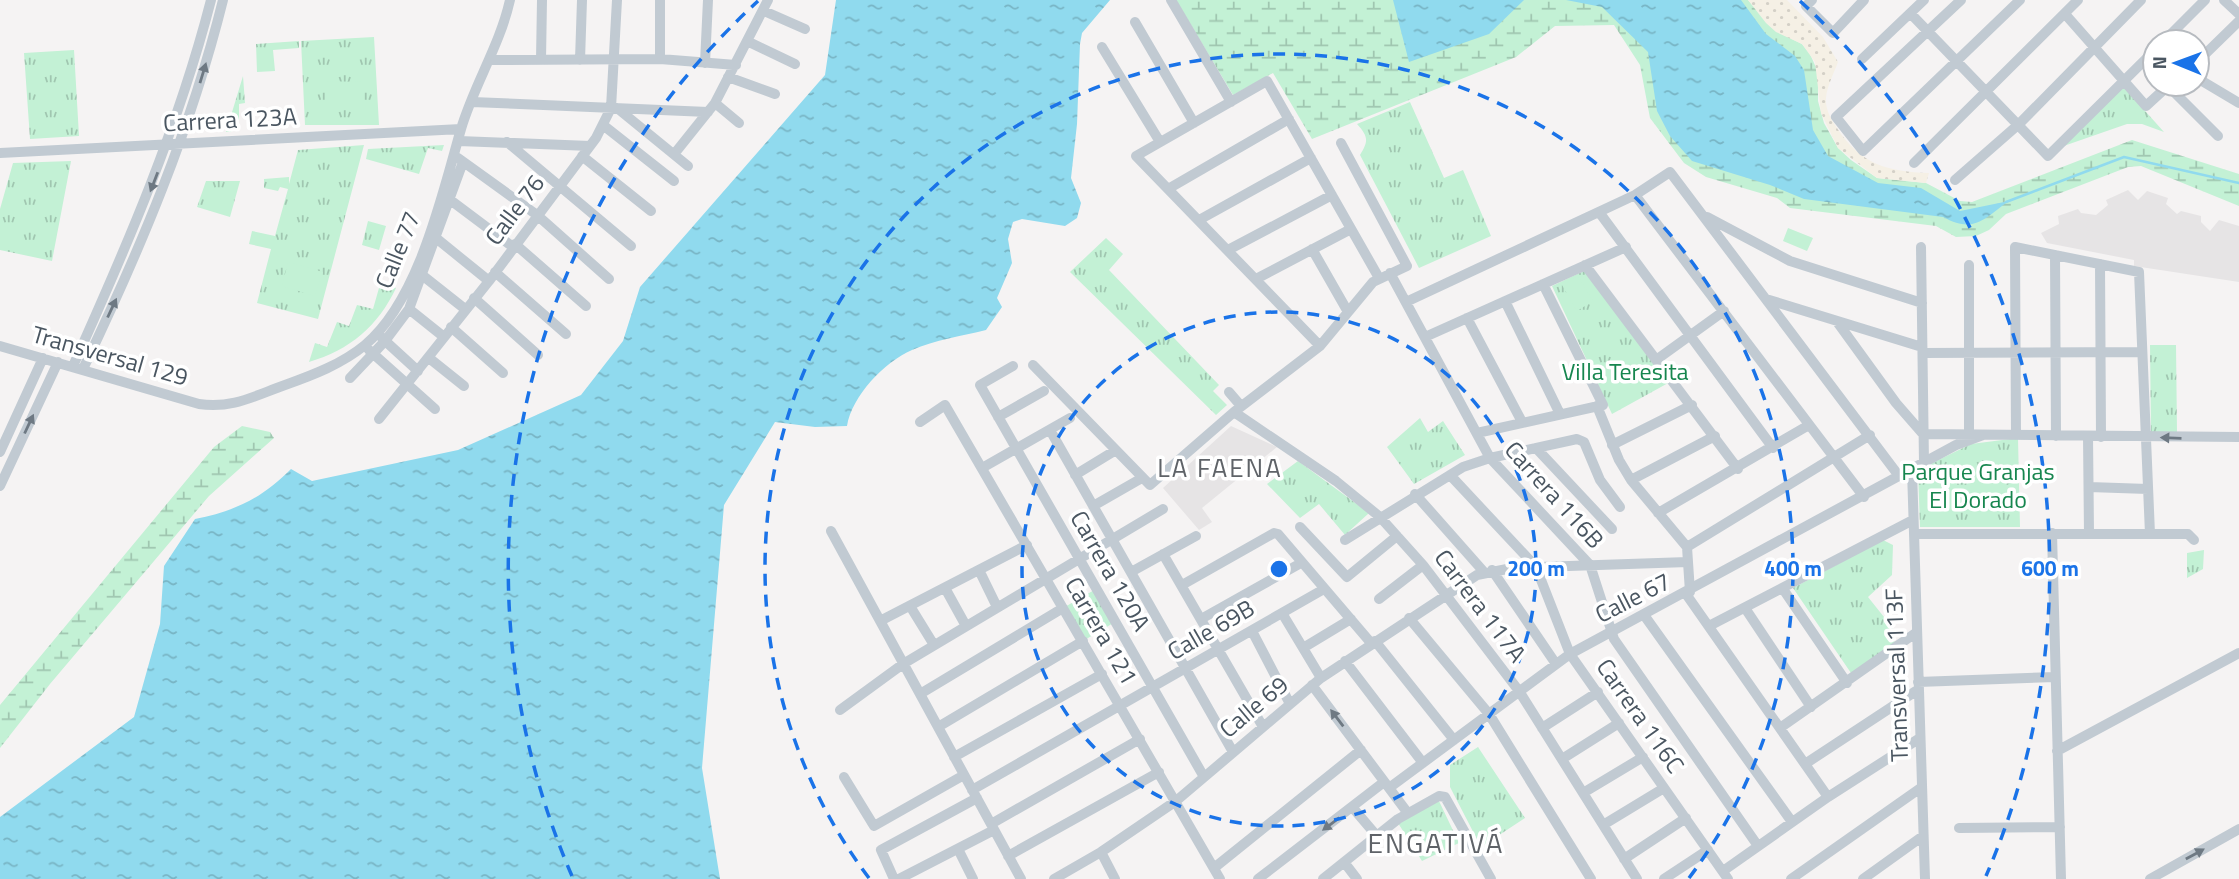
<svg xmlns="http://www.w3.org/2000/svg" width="2239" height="879" viewBox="0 0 2239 879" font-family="'Titillium Web',sans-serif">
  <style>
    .education { fill: #e6e4e5 }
    .wetland { fill: url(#wetland-marsh) }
    .sand { fill: url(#sand-dots) }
    .park { fill: url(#park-tufts) }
    .pitch { fill: #c3f1d5 }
    .water { fill: url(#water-ripples) }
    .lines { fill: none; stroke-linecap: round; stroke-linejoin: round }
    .stream { stroke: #90daee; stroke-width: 2.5 }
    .minor { stroke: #c1cad2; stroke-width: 10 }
    .oneway { fill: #6e7983 }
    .ring { fill: none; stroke: #1a73e8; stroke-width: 3.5; stroke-dasharray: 12 9 }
    .labels { text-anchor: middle; stroke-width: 7; stroke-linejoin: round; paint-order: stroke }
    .street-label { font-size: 24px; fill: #4a5661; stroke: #fff }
    .park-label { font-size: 24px; fill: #17864f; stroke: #fff }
    .neighbourhood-label { font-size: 26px; letter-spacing: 2px; fill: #5f6368; stroke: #fff }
    .quarter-label { font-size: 28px; letter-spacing: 2px; fill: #5f6368; stroke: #fff }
    .centre { fill: #1a73e8; stroke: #fff; stroke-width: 3.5 }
    .ring-label { font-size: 21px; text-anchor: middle; font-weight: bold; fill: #1a73e8; stroke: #fff; stroke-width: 7; stroke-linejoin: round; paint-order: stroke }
  </style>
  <defs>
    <pattern id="wetland-marsh" width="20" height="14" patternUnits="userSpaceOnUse" patternTransform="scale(1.75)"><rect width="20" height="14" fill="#c3f1d5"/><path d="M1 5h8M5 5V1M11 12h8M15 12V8" fill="none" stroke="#a0c6b0"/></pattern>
    <pattern id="sand-dots" width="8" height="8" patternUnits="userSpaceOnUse" patternTransform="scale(1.75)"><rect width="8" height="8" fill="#f5f0e5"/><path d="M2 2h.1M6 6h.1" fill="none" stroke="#d4d0c7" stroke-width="1.8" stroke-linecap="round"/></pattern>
    <pattern id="park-tufts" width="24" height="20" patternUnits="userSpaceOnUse" patternTransform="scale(1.75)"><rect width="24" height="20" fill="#c3f1d5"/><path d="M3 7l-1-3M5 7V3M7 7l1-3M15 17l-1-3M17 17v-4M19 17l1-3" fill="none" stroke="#a0c6b0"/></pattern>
    <pattern id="water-ripples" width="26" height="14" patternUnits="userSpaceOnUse" patternTransform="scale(1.75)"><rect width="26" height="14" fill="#90daee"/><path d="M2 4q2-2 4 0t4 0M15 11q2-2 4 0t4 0" fill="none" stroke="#78b4c4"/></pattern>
  </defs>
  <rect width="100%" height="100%" fill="#f5f3f3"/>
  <path class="education" d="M2128,190L2138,200L2147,191L2168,198L2166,204L2177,214L2181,211L2201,216V222L2210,231L2219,220L2239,226V282L2134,266V260L2047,243L2041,233L2059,224L2058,216L2078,209L2081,213L2096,215L2108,205L2106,200Z
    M1231,426L1277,447L1202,508L1212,522L1199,530L1163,488Z"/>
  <path class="wetland" d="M1176,0H1748L1776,31L1802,44L1810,54L1818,72V101L1824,123L1838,148L1851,160L1877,178L1926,183L1960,201L1972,202L2132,140L2239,174V206L2141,166L2128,167L2006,214L1989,230L1976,236L1956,237L1936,226L1790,208L1777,198L1706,177L1684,163L1650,118L1640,65L1614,25L1555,26L1516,57L1312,139L1273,73L1233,95Z
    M242,426L270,432L274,438L209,496L50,684L0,748V705L214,447Z"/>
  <path class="sand" d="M1748,0H1787L1823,37L1838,62C1834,73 1827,86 1826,98C1825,109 1831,119 1837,128C1860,164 1888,172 1929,173L1926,183L1877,178L1838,148L1821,113L1815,62L1802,44L1776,32L1766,23Z"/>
  <path class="park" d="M374,37L379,125H305L301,41Z
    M299,41V48L273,50L275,71L257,72L256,44Z
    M74,50L79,136L30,139L24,53Z
    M243,76L245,103L239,104V120H235L231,132H226Z
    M2121,84L2164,132L2142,124H2127L2055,149Z
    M1410,102L1444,178L1463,170L1491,236L1419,268L1360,155C1369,141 1368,136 1357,124Z
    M364,145L318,319L257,303L271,249L249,244L252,231L275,236L288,189L280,187L278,191L264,188V179L289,177V184L298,150Z
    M444,145L442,151L428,148L419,174L366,159L368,149Z
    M71,161L52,261L0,250V209L13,163Z
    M206,181H240L230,217L197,207Z
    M368,221L386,226L379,250L362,245Z
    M1106,238L1123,254L1109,270L1219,385L1213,391L1227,405L1216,415L1070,272Z
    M1586,270L1670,382L1612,414L1552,286Z
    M381,281L396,288C378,326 350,350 309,362L315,343L327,347L337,322L349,326L357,305L373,309Z
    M2150,345H2176L2177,432H2151Z
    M1420,418L1428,432L1443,421L1465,455L1414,484L1387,447Z
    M2018,438L2020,527H1920L1918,470L1971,444Z
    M1298,461L1369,513L1345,535L1319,504L1300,518L1267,484Z
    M1883,540L1893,545L1892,575L1868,597L1892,627L1895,646L1851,673L1793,588Z
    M2204,550L2203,569L2187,578V553Z
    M1096,589L1115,622L1083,641L1063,608Z
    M1478,747L1525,818L1481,847L1450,787V765Z
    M1439,801L1459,843L1422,861L1398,823Z"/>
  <path class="pitch" d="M325,81L363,82V103H325Z
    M1788,228L1813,238L1807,251L1783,241Z
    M288,262L323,272L315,296L282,286Z
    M1578,276L1593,301L1577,311L1562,285Z
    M1639,361L1649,378L1620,393L1612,376Z
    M1968,480H2006V501L1970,503Z"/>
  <path class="water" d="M836,0H1110L1082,33L1080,44L1077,124L1071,178L1081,203L1077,218L1065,226L1022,219L1013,222L1008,239L1012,263L997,298L1002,307L986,330C962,336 935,340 912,350C884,362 852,396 847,426L815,427L775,422L724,505L702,768L720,879H0V817L134,717L160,624L164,566L195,519C236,511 262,498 291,469L312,481L458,450L581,395L623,341L640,287L825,75Z
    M1393,0H1524L1489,34L1409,62Z
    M1566,0H1741L1766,34L1795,56L1804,70L1813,130L1828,156L1878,183L1921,188L1960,211L2009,201C1983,219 1975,234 1943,217L1804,199L1770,185L1692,161L1670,136L1657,111L1648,52L1602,7Z"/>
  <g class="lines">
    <path class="stream" d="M2006,202L2124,157L2239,183"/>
    <path class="minor" d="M660,0V59
      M1171,0L1231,102
      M1812,0L1806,6L1833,33L1864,0
      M1961,0L1836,117L1863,151L2020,0
      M2224,0L2239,14
      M764,11L805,29
      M1911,14L2048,156L2155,50
      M2065,14L2146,106L2170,84
      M1135,22L1194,123
      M749,42L795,64
      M2163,42L2205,0
      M1102,47L1160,142
      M1862,59L1924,0
      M489,60L660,59L736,65
      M541,60L542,0
      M580,60L582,0
      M2197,62L2239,21
      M705,63L708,0
      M728,77L775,94
      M2197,78L2239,103
      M2168,86L2218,136
      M472,102L708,112
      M715,103L739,123
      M617,108L688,166
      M603,125L674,181
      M459,141L590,146
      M507,142L631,246
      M0,153L461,129
      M675,153L715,103L768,0
      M582,156L651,211
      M458,158L537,215L609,279
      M1914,163L2078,0
      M1955,180L2019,124L2141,0
      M1168,189L1289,119
      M1635,195L1864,497
      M445,196L513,247
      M1599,212L1773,448
      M1707,217L1790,261L1922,303
      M1199,220L1311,158
      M431,234L489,281
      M515,244L586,306
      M1921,247L1924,463
      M1312,249L1348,312
      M1228,250L1332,195
      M2055,255L2056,436
      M2100,264L2101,437
      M1585,265L1738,469
      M495,272L566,334
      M1390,273L1490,458L1590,565L1614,639L1758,846
      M422,275L465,309
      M1256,279L1351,229
      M474,298L538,355
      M1766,299L1922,347
      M1505,301L1560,414
      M1406,302L1635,195L1670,172L1899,476
      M409,309L444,337
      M1467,318L1522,422
      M1838,323L1896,403L1923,434
      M451,327L503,373
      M1425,337L1626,247
      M382,338L418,371
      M0,346L199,404C232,409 254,396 285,385C313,375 342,364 365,345C419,300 442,195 461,129C474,85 500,45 510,0
      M1320,346L1136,156L1267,81L1379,278
      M369,350L435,409
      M1923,353L2142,352
      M429,358L464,386
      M1656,360L1724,311
      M1033,365L1150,485L1234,412L1320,346L1373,282L1407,266L1341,143
      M73,366C127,246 178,128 211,0
      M1013,366L980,385L1204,777
      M83,369C140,250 191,129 223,0
      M350,378L385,341L409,309L463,162
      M1229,392L1241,406
      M1597,406L1619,460L1631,480L1687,547L1690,592
      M1234,412L1336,481L1380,517L1423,565L1519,691L1637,879
      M998,417L1044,391
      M379,419L489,281L596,138L611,108L617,0
      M920,422L945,405L1220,879
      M1050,430L1233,752
      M1477,433L1603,405L1543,284
      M1923,434L2239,437
      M1969,435V265
      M2016,435L2015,247L2139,272L2150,534
      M2088,436L2089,533
      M1612,445L1692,405
      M1536,448L1612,529
      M0,452L43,358
      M982,468L1070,418
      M1912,470L1925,879
      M1075,475L1116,450
      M1450,475L1536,567L1570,654L1728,879
      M1631,480L1715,436
      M0,486L58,362
      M2089,487L2148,489
      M1415,494L1484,572
      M1093,506L1142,478
      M1658,513L1809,425
      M1300,527L1347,577L1397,536
      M831,531L1021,879
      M2052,533L2061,879
      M1914,534H2188L2194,540
      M1345,540L1463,467L1490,458L1577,439L1584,442L1600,480L1620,507
      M1687,547L1870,435
      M1163,554L1263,727
      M979,570L997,607
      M1492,570L1556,664
      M1131,572L1196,536
      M1182,585L1274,533L1278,534L1371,643
      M945,588L966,626
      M1783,589L1847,683
      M1686,594L1828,797
      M1379,599L1423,565
      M910,606L934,645
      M1745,608L1811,707
      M1282,613L1321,678
      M1644,615L1792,822
      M1409,618L1489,714L1591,879
      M1201,619L1301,563
      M880,621L1027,545
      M1709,626L1913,520
      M1252,631L1290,704
      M1375,641L1454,740
      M1303,648L1351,619
      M1345,661L1423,763
      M1918,682L2055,677
      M1312,685L1407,812
      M920,694L1063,608
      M840,710L903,664L1163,509
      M938,727L1083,641
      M1542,728L1598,692
      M1780,728L1917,632
      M2057,751L2239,653
      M954,757L1102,674
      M1562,759L1619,723
      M1805,764L1919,689
      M844,777L874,826L964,775
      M1389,788L1570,654L1956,445L1983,435
      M972,790L1324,589
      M1583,793L1643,757
      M1353,808L1376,835
      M991,824L1140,739
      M1603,825L1664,788
      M1959,828L2060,827
      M958,849L973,879
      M1101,852L1115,879
      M1008,856L1159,772
      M1624,859L1686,818
      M1344,862L1357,879
      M1214,868L1361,750
      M1723,871L1828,797L1920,738
      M894,879L881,850L977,798
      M899,879L994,830
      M1054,879L1101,852L1176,801L1321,678L1477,575L1512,568L1688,562
      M1258,879L1384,782
      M1323,879L1398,819L1439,796L1445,797L1491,879
      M1664,879L1708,850
      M1791,879L1922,787
      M1863,879L1923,836
      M2150,879L2239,829"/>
  </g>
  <defs><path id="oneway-solid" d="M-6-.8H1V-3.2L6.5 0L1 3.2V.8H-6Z" transform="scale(1.75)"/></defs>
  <g class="oneway">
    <use href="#oneway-solid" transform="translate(203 73) rotate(-73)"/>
    <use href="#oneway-solid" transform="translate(154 182) rotate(111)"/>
    <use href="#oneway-solid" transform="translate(112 308) rotate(-65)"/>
    <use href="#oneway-solid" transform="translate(29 424) rotate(-65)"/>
    <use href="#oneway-solid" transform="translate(2171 438) rotate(-178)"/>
    <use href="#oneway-solid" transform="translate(1337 718) rotate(-127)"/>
    <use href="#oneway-solid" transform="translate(1331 824) rotate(143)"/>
    <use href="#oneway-solid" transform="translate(2195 854) rotate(-29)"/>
  </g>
  <g class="ring">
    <circle cx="1279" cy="569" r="257"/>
    <path d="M869 878A514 514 0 1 1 1689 878"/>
    <path d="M572 876A771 771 0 0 1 758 1M1800 1A771 771 0 0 1 1986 876"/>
  </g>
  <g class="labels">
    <g class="street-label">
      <text transform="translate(230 120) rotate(-3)" y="8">Carrera 123A</text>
      <text transform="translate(515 210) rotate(-53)" y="8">Calle 76</text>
      <text transform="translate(398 250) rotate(-68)" y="8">Calle 77</text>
      <text transform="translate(110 356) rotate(16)" y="8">Transversal 129</text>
      <text transform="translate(1554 495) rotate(48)" y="8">Carrera 116B</text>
      <text transform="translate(1110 571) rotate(60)" y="8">Carrera 120A</text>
      <text transform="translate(1633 598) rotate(-27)" y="8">Calle 67</text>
      <text transform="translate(1480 606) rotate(53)" y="8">Carrera 117A</text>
      <text transform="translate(1211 630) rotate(-30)" y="8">Calle 69B</text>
      <text transform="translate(1101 631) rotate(60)" y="8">Carrera 121</text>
      <text transform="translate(1897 675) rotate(-92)" y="8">Transversal 113F</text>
      <text transform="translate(1254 707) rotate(-40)" y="8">Calle 69</text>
      <text transform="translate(1640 716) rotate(55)" y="8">Carrera 116C</text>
    </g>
    <g class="park-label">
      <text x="1625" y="380">Villa Teresita</text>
      <text x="1978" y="480">Parque Granjas<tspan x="1978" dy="28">El Dorado</tspan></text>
    </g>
    <g class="neighbourhood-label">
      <text x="1220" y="477">LA FAENA</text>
    </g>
    <g class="quarter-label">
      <text x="1436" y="853">ENGATIVÁ</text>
    </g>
  </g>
  <circle cx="1279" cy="569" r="10" class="centre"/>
  <g class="ring-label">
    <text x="1536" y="576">200 m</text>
    <text x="1793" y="576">400 m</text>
    <text x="2050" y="576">600 m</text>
  </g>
  <g transform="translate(2176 63) rotate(271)"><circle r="33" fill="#ffffff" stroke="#b7bbc0" stroke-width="2"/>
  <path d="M0-5L12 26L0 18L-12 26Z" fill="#1a73e8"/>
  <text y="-10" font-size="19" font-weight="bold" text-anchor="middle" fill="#4a5661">N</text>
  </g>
</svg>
